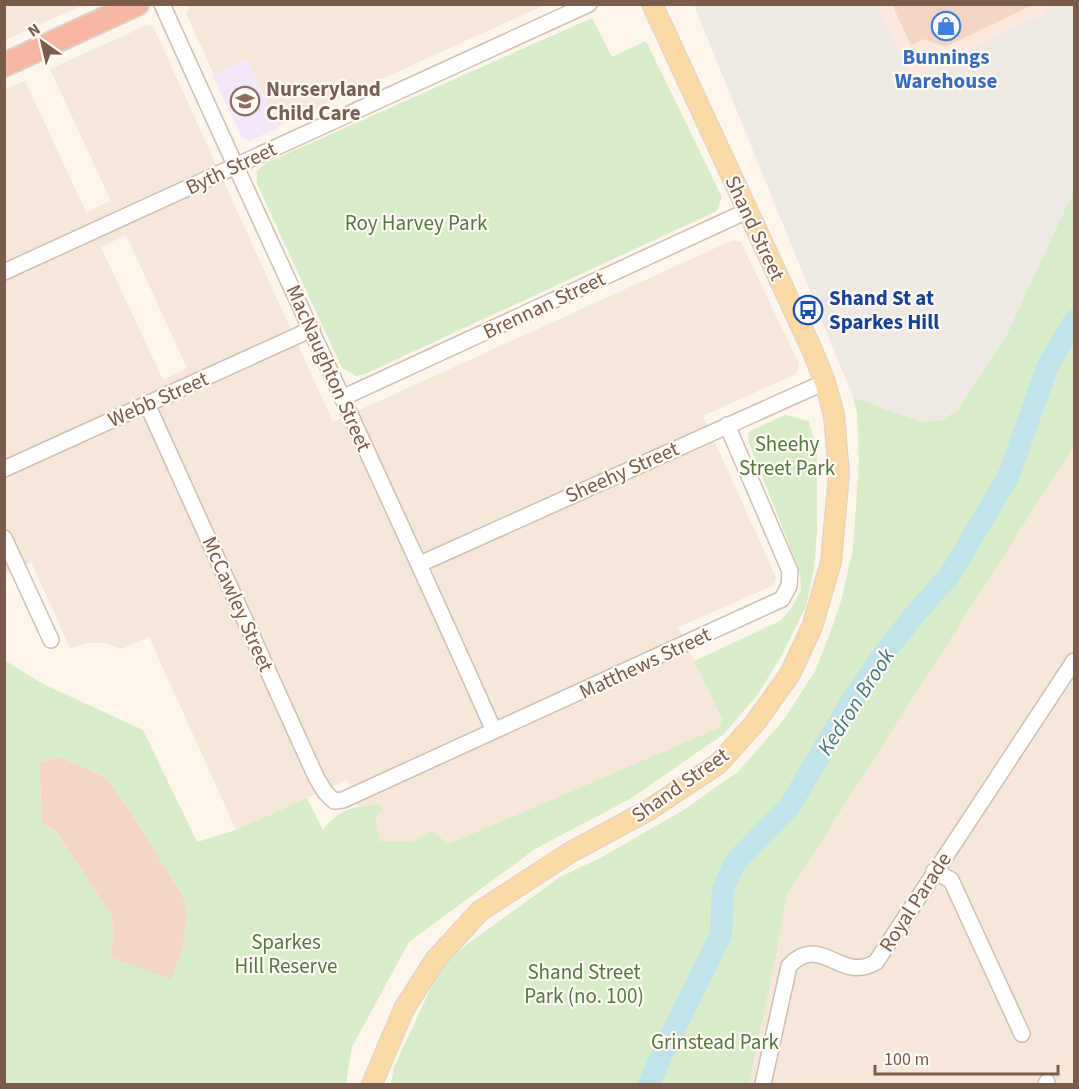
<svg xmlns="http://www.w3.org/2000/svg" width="1079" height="1089" font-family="'Source Sans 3',sans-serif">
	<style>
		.residential { fill: #f5e8da; fill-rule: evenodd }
		.commercial { fill: #fde8e0 }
		.industrial { fill: #efe9e4 }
		.education { fill: #f3e8fa }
		.green { fill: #d8ecc9; fill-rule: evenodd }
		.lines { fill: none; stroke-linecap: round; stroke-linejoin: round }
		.river { stroke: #bfe3e8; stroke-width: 22 }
		.building { fill: #f3d5c3 }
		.minor-casing { stroke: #d1beb0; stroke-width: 18 }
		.major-casing { stroke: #dad1cd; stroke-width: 22 }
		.highway-casing { stroke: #dad1cd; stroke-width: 26 }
		.minor { stroke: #fff; stroke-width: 15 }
		.major { stroke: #fbd9a5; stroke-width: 20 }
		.highway { stroke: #f7b7a3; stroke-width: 22 }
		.labels { text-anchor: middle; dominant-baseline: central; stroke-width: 4.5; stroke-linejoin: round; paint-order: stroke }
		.shop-label { font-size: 21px; font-weight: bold; fill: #366cbe; stroke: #fffaf3 }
		.education-label { font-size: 21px; font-weight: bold; fill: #785e54; stroke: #fffaf3; text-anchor: start }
		.street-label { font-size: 21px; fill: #7a5c4d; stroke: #fffaf3 }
		.park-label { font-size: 21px; fill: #537a41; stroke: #fffaf3 }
		.transit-label { font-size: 21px; font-weight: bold; fill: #164399; stroke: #fffaf3; text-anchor: start }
		.water-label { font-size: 22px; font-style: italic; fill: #437c86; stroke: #fffaf3 }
	</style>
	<rect width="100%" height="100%" fill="#fdf6ec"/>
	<!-- residential -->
	<path class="residential" d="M 5,4 L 83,4 L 83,5 L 5,40 Z
		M 191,4 L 545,5 L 278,126 L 247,60 L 214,75 L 186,13 Z
		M 147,25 L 154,28 L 333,422 L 733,240 L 741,242 L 799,364 L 796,374 L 703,416 L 776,577 L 774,585 L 678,627 L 722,719 L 719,728 L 391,881 L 347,780 L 236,830 L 149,637 L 122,649 L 105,643 L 87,643 L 70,648 L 31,562 L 5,574 L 4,90 L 25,81 L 86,212 L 111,201 L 50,69 ZM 126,235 L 187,368 L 163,380 L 101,247 Z
		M 1074,446 L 1074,1084 L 749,1084 L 778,947 L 787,895 Z"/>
	<!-- commercial -->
	<path class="commercial" d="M 877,5 L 1047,5 L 1047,13 L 912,78 Z"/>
	<!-- industrial -->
	<path class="industrial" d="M 694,5 L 877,5 L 912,78 L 1046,13 L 1047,5 L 1074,5 L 1074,192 L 1066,207 L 1007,334 L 959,409 L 949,417 L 932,422 L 920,422 L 853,397 Z"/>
	<!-- education -->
	<path class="education" d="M 247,59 L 278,128 L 249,141 L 242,137 L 212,75 Z"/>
	<!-- green -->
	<path class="green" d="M 592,18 L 612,57 L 646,41 L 722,197 L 717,211 L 365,374 L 356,376 L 342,368 L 257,184 L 257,171 L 266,163 Z
		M 1074,192 L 1074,446 L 787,895 L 778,947 L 749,1084 L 391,1084 L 394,1067 L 443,962 L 560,877 L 602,857 L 687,808 L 716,787 L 738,772 L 785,718 L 815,671 L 829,636 L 841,601 L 853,549 L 859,462 L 857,413 L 853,397 L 920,422 L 942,420 L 959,409 L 1007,334 L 1066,207 Z
		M 785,415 L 809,421 L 817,452 L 817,532 L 814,569 L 806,606 L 782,655 L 758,694 L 724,734 L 630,799 L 535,849 L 409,942 L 352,1047 L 346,1084 L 5,1084 L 4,660 L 43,684 L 143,730 L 197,842 L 236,830 L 307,798 L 323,830 C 339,808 354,807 380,804 L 383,809 L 382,812 L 375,816 L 380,841 C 391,843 401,839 411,842 L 431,831 L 449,844 L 719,728 L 722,719 L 694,661 L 780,621 L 791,609 L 801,590 L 800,572 L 749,443 L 748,435 L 750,431 ZM 63,758 L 105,777 L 130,811 L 183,896 L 187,916 L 183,947 L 171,978 L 110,957 L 114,930 L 111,915 L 55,830 L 42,824 L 39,762 Z"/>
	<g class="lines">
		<!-- river -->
		<path class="river" d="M 649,1084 L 664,1050 L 721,935 L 723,889 L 735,862 L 789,807 L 850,704 L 886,651 L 916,613 L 950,575 L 1009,475 L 1048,365 L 1074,321"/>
	</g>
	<!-- building -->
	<path class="building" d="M 892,4 L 1035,4 L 945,47 L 924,39 L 911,46 Z
		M 63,758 L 105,777 L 130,811 L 183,896 L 187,916 L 183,947 L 171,979 L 110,957 L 114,930 L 111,915 L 55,830 L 42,824 L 39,762 Z"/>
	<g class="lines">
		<!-- minor casing -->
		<g class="minor-casing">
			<path id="minor" d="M 162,4 C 271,247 386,488 494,731
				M 4,272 L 589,4
				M 342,398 L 747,211
				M 147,404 L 316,777 L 325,792 L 334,801 L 343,800 L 782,599 L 789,586 L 790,571 L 727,425
				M 4,469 L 312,329
				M 4,538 L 51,640
				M 420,564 L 825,382
				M 934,871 L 951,880 L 1022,1034
				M 763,1084 L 789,966 C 821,932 841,984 876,962 L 1074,661
				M 1046,1084 L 1047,1082"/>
		</g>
		<!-- major casing -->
		<g class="major-casing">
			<path id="major" d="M 372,1084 L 404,1009 L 435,960 L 480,911 L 571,852 L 647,811 L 718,764 L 755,723 L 790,674 L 812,627 L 831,562 L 839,474 L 834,415 L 825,382 L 813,352 L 652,4"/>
		</g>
		<!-- highway casing -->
		<g class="highway-casing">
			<path id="highway" d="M 4,65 L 137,4"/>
		</g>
		<!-- minor -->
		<use href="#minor" class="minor"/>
		<!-- major -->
		<use href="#major" class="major"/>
		<!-- highway -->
		<use href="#highway" class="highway"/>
	</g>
	<!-- icons -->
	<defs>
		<g id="shop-ring" transform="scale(1.5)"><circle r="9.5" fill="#fffaf3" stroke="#3f7fe0" stroke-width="1.5"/><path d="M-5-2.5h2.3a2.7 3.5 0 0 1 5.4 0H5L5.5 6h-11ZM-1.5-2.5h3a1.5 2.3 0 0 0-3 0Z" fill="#3f7fe0"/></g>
		<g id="school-ring" transform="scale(1.5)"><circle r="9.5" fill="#fffaf3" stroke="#8d6e63" stroke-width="1.5"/><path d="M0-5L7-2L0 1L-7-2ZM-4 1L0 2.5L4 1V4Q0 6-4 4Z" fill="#8d6e63"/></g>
		<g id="bus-ring" transform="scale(1.5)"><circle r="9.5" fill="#fffaf3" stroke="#1a4fb4" stroke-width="1.5"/><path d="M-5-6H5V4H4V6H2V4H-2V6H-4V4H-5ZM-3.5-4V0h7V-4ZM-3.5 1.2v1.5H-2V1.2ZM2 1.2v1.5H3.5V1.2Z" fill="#1a4fb4"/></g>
	</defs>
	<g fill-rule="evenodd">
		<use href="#shop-ring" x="946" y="26"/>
		<use href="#school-ring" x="245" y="101"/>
		<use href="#bus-ring" x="808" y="310"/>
	</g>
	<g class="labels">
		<!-- shop labels -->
		<g class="shop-label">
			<text x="946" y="57">Bunnings<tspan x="946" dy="24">Warehouse</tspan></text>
		</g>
		<!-- education labels -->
		<g class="education-label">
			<text x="266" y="89">Nurseryland<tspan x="266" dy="24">Child Care</tspan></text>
		</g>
		<!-- street labels -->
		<g class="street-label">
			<text transform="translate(231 168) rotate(-25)">Byth Street</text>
			<text transform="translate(755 228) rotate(65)">Shand Street</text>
			<text transform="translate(544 305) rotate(-25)">Brennan Street</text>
			<text transform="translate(329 368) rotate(66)">MacNaughton Street</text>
			<text transform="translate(158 399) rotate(-24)">Webb Street</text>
			<text transform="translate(622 472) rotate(-24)">Sheehy Street</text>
			<text transform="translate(238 604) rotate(66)">McCawley Street</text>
			<text transform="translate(645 663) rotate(-25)">Matthews Street</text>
			<text transform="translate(680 785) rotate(-35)">Shand Street</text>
			<text transform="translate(915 902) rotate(-57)">Royal Parade</text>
		</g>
		<!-- park labels -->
		<g class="park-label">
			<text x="416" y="223">Roy Harvey Park</text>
			<text x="787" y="444">Sheehy<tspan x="787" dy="24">Street Park</tspan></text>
			<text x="286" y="942">Sparkes<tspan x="286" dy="24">Hill Reserve</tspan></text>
			<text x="584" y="972">Shand Street<tspan x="584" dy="24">Park (no. 100)</tspan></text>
			<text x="715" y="1042">Grinstead Park</text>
		</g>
		<!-- transit labels -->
		<g class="transit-label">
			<text x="829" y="298">Shand St at<tspan x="829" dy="24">Sparkes Hill</tspan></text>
		</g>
		<!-- water labels -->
		<g class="water-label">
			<text transform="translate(856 702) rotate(-57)">Kedron Brook</text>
		</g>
	</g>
	<!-- border -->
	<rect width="1079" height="1089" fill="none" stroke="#7a5c4d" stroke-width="12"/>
	<!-- north arrow -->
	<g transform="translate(42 42) rotate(326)" stroke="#fffaf3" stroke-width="4.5" paint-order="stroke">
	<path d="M0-4.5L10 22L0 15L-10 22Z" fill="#7a5c4d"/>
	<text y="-9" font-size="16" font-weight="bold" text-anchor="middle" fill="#7a5c4d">N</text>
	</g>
	<!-- scale -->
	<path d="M875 1065v9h183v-9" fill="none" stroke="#7a5c4d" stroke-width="3"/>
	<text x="884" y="1065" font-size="18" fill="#7a5c4d" stroke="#fffaf3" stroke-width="4.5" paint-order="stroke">100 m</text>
</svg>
